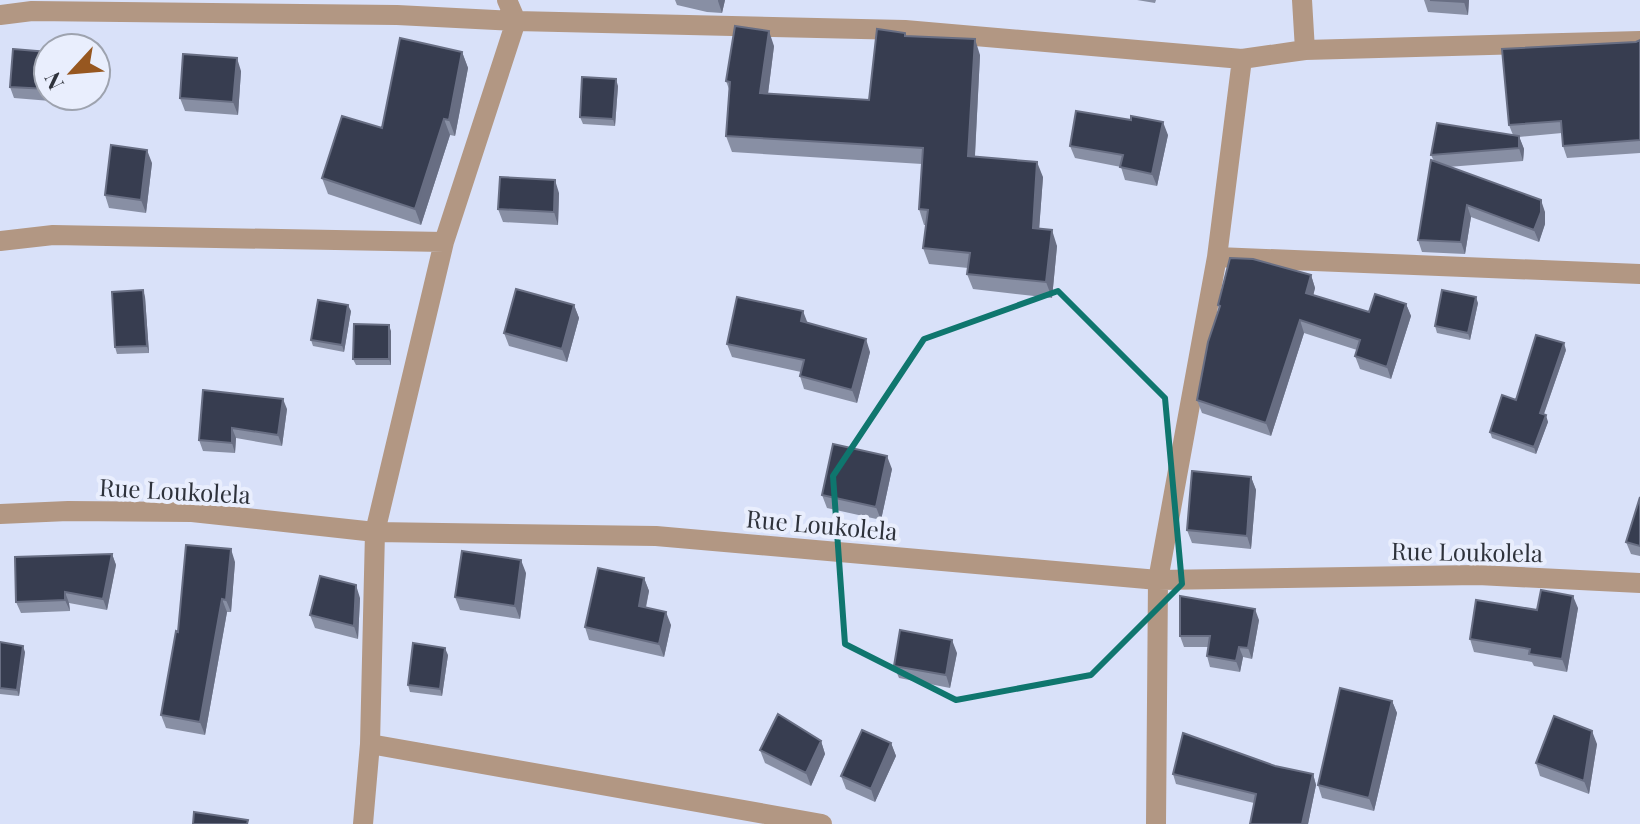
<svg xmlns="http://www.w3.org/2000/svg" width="1640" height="824" font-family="'Playfair Display',serif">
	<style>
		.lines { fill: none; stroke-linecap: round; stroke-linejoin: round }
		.minor { stroke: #b29783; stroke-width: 20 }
		.wall { fill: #888fa4 }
		.shaded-wall { fill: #686e83 }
		.building { fill: #373d50; stroke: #686e83; stroke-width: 2 }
		.marked { fill: none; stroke: #0f766e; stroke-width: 6; stroke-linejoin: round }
		.labels { text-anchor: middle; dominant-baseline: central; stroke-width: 8; stroke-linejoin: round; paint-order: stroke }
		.street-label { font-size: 24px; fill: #2e323b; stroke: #e9eefd }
	</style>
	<rect width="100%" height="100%" fill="#d9e1f9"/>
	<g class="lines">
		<!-- minor -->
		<path class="minor" d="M 1302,0 L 1305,50
			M 0,15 L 32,11 L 397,15 L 516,21 L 905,30 L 1242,59 L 1305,50 L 1640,41
			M 0,241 L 53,235 L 444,242
			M 1217,257 L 1640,274
			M 0,514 L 68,511 L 192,512 L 375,532 L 656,536 L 1158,580 L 1478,575 L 1640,583
			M 370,744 L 822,824
			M 363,824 L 370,744 L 375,532 L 444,242 L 516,21 L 507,0
			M 1156,824 L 1158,580 L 1217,257 L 1242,59"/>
	</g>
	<!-- wall -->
	<path class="wall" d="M 675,0 L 725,0 L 722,13 L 707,12 L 677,5 Z
		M 1137,0 L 1156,0 L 1155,3 Z
		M 1424,0 L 1469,0 L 1468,15 L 1428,12 Z
		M 905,33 L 906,36 L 980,55 L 975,156 L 1043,177 L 1039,229 L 1057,246 L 1052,298 L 973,289 L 967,274 L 968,268 L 929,264 L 923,248 L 926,225 L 924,225 L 919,209 L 922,164 L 732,152 L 726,136 L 729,89 L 726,81 L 774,46 L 768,94 L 869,100 Z
		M 1640,40 L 1640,153 L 1567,158 L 1563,146 L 1562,133 L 1519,137 L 1524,149 L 1523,161 L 1448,167 L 1545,212 L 1545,224 L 1539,242 L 1471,217 L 1465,254 L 1422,252 L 1418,240 L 1434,161 L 1431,155 L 1513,135 L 1509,125 L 1636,42 Z
		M 48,52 L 48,96 L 88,96 L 87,104 L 14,98 L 10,87 Z
		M 462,52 L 468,68 L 455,136 L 450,135 L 421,225 L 328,194 L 322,178 L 382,128 Z
		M 241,71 L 238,115 L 185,111 L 180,98 Z
		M 618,86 L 615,126 L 583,124 L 580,117 Z
		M 1131,120 L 1168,135 L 1157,186 L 1125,180 L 1121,167 L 1075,158 L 1070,146 Z
		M 152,163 L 146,213 L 109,208 L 105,195 Z
		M 559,193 L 558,225 L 503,222 L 498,209 Z
		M 1311,275 L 1315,288 L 1313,295 L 1369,312 L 1406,304 L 1411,316 L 1391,379 L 1360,369 L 1355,356 L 1357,350 L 1304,333 L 1271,436 L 1202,413 L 1197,400 L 1219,309 L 1218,305 Z
		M 145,297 L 149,353 L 117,354 L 115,347 Z
		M 1478,303 L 1470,340 L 1437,333 L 1435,326 Z
		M 574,305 L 579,318 L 567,362 L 509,346 L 504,333 Z
		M 351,311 L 344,352 L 313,346 L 311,340 Z
		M 808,323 L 870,352 L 857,403 L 804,389 L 800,376 L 801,372 L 732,357 L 727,344 Z
		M 391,331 L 391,365 L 356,365 L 353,359 Z
		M 1566,350 L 1544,414 L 1548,422 L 1536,454 L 1492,438 L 1490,432 L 1516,400 Z
		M 287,409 L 282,446 L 236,438 L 235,453 L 203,451 L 199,440 Z
		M 892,469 L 881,520 L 827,508 L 822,495 Z
		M 1251,477 L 1256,490 L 1251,549 L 1192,543 L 1187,530 Z
		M 1640,497 L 1640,556 L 1631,554 L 1626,542 Z
		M 112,554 L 116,565 L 107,610 L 69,603 L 70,611 L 21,613 L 16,602 Z
		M 235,562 L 231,612 L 227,612 L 205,735 L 166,728 L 161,715 Z
		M 526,573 L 520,619 L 460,610 L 455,597 Z
		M 644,578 L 649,591 L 646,608 L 671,625 L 664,657 L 589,640 L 585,627 Z
		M 360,598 L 358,639 L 315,628 L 310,615 Z
		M 1578,608 L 1567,672 L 1534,666 L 1532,662 L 1474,652 L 1470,639 L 1537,610 Z
		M 1259,620 L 1252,659 L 1243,657 L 1240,672 L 1210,667 L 1207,656 L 1208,647 L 1184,647 L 1180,636 Z
		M 0,642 L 25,652 L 19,696 L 0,694 Z
		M 957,653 L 950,688 L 899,678 L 894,666 Z
		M 448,655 L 442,696 L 410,692 L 408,685 Z
		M 1392,701 L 1397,713 L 1374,811 L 1322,798 L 1318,785 Z
		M 821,741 L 825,754 L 811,786 L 765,763 L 760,750 Z
		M 891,743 L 896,756 L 875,802 L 846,789 L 841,776 Z
		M 1597,744 L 1589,794 L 1540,776 L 1536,763 Z
		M 1275,766 L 1313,774 L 1316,785 L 1308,824 L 1250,824 L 1254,803 L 1176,784 L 1173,774 Z"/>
	<!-- shaded-wall -->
	<path class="shaded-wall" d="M 718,0 L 725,0 L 722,13 L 718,1 Z
		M 1464,0 L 1469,0 L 1468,15 L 1464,2 Z
		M 769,31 L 774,46 L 766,109 L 760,93 Z
		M 975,39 L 980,55 L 974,172 L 968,156 Z
		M 462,52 L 468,68 L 455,136 L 449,120 Z
		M 237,58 L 241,71 L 238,115 L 233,102 Z
		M 616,79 L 618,86 L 615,126 L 613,119 Z
		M 444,119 L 450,135 L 421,225 L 415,209 Z
		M 1163,122 L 1168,135 L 1157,186 L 1152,174 Z
		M 1519,136 L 1524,149 L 1523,161 L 1519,148 Z
		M 147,150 L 152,163 L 146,213 L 141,200 Z
		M 1037,162 L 1043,177 L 1038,244 L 1033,228 Z
		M 555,180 L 559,193 L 558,225 L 554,212 Z
		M 1541,200 L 1545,212 L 1545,224 L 1539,242 L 1534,230 Z
		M 1467,205 L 1471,217 L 1465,254 L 1461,242 Z
		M 1052,230 L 1057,246 L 1052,298 L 1046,282 Z
		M 1311,275 L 1315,288 L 1311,305 L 1306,293 Z
		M 143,290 L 145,297 L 149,353 L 147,346 Z
		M 1476,297 L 1478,303 L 1470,340 L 1468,333 Z
		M 1406,304 L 1411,316 L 1391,379 L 1387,367 Z
		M 348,305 L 351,311 L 344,352 L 342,345 Z
		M 574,305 L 579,318 L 567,362 L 562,349 Z
		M 803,311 L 808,324 L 801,321 Z
		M 1300,320 L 1304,333 L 1271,436 L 1266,423 Z
		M 389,325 L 391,331 L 391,365 L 389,359 Z
		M 866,339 L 870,352 L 857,403 L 852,390 Z
		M 1564,343 L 1566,350 L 1542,419 L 1540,413 Z
		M 283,399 L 287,409 L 282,446 L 278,435 Z
		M 1546,415 L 1548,422 L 1536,454 L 1534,447 Z
		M 232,428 L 236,438 L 235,453 L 232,443 Z
		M 887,456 L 892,469 L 881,520 L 876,507 Z
		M 1251,477 L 1256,490 L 1251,549 L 1247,536 Z
		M 231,549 L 235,562 L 231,612 L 226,600 Z
		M 112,554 L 116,565 L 107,610 L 103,599 Z
		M 521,560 L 526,573 L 520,619 L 515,606 Z
		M 644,578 L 649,591 L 643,619 L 639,606 Z
		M 356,585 L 360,598 L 358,639 L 354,626 Z
		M 65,592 L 69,603 L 70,611 L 65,600 Z
		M 1573,596 L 1578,608 L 1567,672 L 1562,659 Z
		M 222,599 L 227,612 L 205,735 L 200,722 Z
		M 1255,609 L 1259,620 L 1252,659 L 1248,648 Z
		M 666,612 L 671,625 L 664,657 L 659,644 Z
		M 952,640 L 957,653 L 950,688 L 946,675 Z
		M 23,646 L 25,652 L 19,696 L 17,690 Z
		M 1239,647 L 1243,657 L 1240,672 L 1236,661 Z
		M 445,648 L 448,655 L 442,696 L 440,689 Z
		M 1392,701 L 1397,713 L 1374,811 L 1369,798 Z
		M 1592,731 L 1597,744 L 1589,794 L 1584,781 Z
		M 821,741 L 825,754 L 811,786 L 806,773 Z
		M 891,743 L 896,756 L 875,802 L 871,789 Z
		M 1313,774 L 1316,785 L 1308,824 L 1302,824 Z"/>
	<!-- building -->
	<path class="building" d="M 1430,0 L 1464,0 L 1464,2 Z
		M 735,26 L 769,31 L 760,93 L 869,100 L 877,29 L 905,33 L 905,36 L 975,39 L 968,156 L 1037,162 L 1033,228 L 1052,230 L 1046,282 L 967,274 L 970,253 L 923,248 L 928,210 L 919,209 L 923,148 L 726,136 L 730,82 L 726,81 Z
		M 400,38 L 462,52 L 449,120 L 444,119 L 415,209 L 322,178 L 342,116 L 382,128 Z
		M 1640,40 L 1640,140 L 1563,146 L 1561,121 L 1509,125 L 1502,49 L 1636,42 Z
		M 13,49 L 48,52 L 48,89 L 10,87 Z
		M 183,54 L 237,58 L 233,102 L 180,98 Z
		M 582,77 L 616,79 L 613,119 L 580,117 Z
		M 1076,111 L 1131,120 L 1131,116 L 1163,122 L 1152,174 L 1120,167 L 1123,155 L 1070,146 Z
		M 1437,123 L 1519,136 L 1519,148 L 1431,155 Z
		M 111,145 L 147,150 L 141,200 L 105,195 Z
		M 1431,160 L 1541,200 L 1541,212 L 1534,230 L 1467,205 L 1461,242 L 1418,240 Z
		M 500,177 L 555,180 L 554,212 L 498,209 Z
		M 1230,258 L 1253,259 L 1311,275 L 1306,293 L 1369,312 L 1375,294 L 1406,304 L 1387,367 L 1355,356 L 1360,340 L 1300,320 L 1266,423 L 1197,400 L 1208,342 L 1220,306 L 1218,305 Z
		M 516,289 L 574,305 L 562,349 L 504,333 Z
		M 143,290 L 147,346 L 115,347 L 112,292 Z
		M 1442,290 L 1476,297 L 1468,333 L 1435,326 Z
		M 737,297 L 803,311 L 801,321 L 866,339 L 852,390 L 800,376 L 804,360 L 727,344 Z
		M 318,300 L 348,305 L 342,345 L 311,340 Z
		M 354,324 L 389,325 L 389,359 L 353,359 Z
		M 1536,335 L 1564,343 L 1540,413 L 1546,415 L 1534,447 L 1490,432 L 1502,395 L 1516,400 Z
		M 203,390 L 283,399 L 278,435 L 232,428 L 232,443 L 199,440 Z
		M 833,444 L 887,456 L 876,507 L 822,495 Z
		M 1192,471 L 1251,477 L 1247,536 L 1187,530 Z
		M 1640,497 L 1640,546 L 1626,542 Z
		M 186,545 L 231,549 L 226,600 L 222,599 L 200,722 L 161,715 L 176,631 L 178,632 Z
		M 462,551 L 521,560 L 515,606 L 455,597 Z
		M 112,554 L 103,599 L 65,592 L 65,600 L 16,602 L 15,557 Z
		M 598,568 L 644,578 L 639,606 L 666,612 L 659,644 L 585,627 Z
		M 320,576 L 356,585 L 354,626 L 310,615 Z
		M 1541,590 L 1573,596 L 1562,659 L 1529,654 L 1530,649 L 1470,639 L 1476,600 L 1537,610 Z
		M 1180,596 L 1255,609 L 1248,648 L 1239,647 L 1236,661 L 1207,656 L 1210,636 L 1180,636 Z
		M 900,630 L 952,640 L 946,675 L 894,666 Z
		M 0,642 L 23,646 L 17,690 L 0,688 Z
		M 413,643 L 445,648 L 440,689 L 408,685 Z
		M 1340,688 L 1392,701 L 1369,798 L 1318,785 Z
		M 778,714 L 821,741 L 806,773 L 760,750 Z
		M 1554,716 L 1592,731 L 1584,781 L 1536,763 Z
		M 862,730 L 891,743 L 871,789 L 841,776 Z
		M 1183,733 L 1275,766 L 1313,774 L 1302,824 L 1250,824 L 1256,794 L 1173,774 Z
		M 194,812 L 248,820 L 247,824 L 193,824 Z"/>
	<!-- marked area -->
	<path class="marked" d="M 1058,291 L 1165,398 L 1182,584 L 1091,675 L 956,700 L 845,644 L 833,476 L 924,339 Z"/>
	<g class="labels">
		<!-- street labels -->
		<g class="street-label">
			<text transform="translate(175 490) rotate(3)">Rue Loukolela</text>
			<text transform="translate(822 524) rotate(5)">Rue Loukolela</text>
			<text transform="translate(1467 551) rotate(1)">Rue Loukolela</text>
		</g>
	</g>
	<!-- north arrow -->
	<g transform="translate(72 72) rotate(244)"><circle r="38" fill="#e9eefd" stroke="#9ea3af" stroke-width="2"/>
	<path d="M0-6L14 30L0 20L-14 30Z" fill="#975720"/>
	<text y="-12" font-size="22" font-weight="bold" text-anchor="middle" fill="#2e323b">N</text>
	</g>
</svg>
